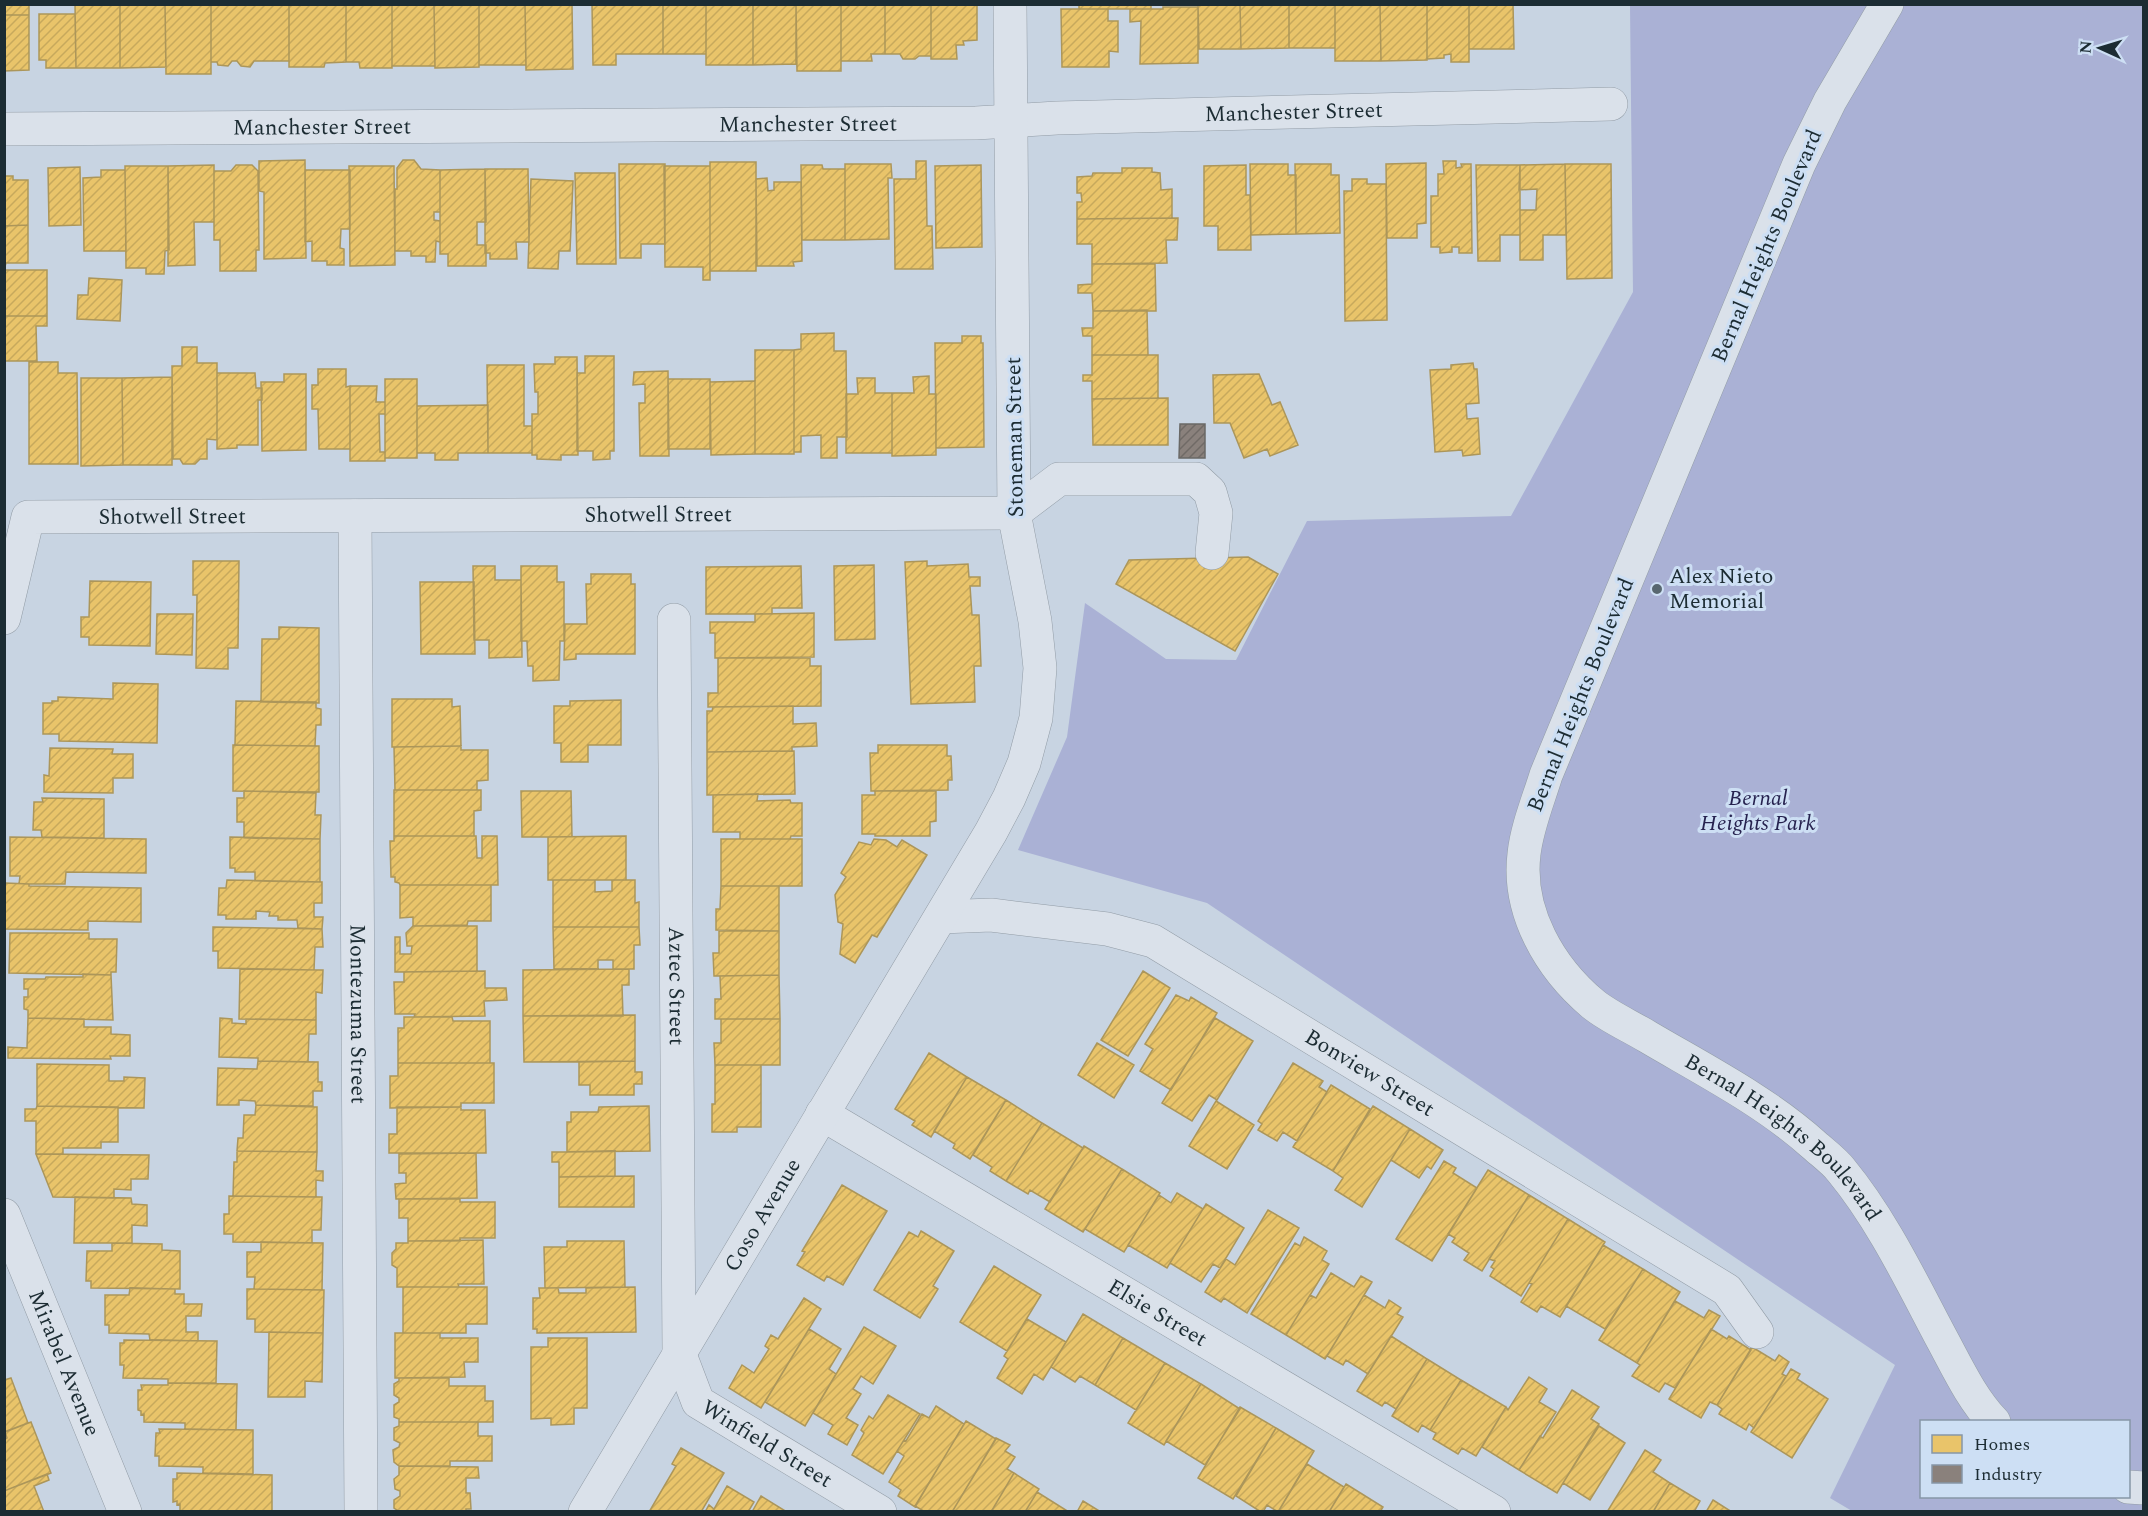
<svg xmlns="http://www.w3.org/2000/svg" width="2148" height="1516" font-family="Spectral,serif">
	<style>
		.park { fill: #aab1d5; fill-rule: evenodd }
		.homes { fill: url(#homes-hatch); stroke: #ac965a; stroke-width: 1.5 }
		.industry { fill: url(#industry-hatch); stroke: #696866; stroke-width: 1.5 }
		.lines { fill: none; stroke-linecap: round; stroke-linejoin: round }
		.minor-casing { stroke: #929ca6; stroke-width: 34 }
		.minor { stroke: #dae1ea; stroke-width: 33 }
		.poi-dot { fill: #586770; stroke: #cddff4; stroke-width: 2 }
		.labels { text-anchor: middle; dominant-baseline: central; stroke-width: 6; stroke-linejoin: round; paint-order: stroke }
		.street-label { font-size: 22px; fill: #1c2c33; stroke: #cddff4 }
		.poi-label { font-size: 22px; fill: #1c2c33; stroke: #cddff4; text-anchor: start }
		.park-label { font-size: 22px; font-style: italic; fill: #26224f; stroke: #cddff4 }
	</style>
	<defs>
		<pattern id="homes-hatch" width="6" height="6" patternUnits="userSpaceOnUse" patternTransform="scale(1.5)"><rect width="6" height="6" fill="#e9c46a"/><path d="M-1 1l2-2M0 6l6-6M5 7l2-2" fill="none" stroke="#c7a95c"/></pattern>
		<pattern id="industry-hatch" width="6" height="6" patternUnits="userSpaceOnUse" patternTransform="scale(1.5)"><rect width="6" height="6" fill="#8a817c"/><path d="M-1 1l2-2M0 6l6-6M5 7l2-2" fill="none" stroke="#706a66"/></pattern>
	</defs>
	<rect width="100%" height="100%" fill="#c8d4e2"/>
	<!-- park -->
	<path class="park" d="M 1630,5 L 2143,5 L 2143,1511 L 1852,1511 L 1830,1498 L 1895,1365 L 1207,903 L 1018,850 L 1067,737 L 1085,603 L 1166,659 L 1236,660 L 1307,521 L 1511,516 L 1633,292 ZM 1922,1422 L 2128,1422 L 2128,1496 L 1922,1496 Z"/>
	<!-- homes -->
	<path class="homes" d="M 4,4 L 29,4 L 29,15 L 4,15 Z
		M 75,4 L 120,4 L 120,68 L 76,68 Z
		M 120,4 L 165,4 L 166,67 L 120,68 Z
		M 165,4 L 211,4 L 211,74 L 166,74 Z
		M 211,4 L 289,4 L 289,61 L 254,61 L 250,67 L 241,66 L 237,61 L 232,61 L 228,66 L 218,65 L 217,62 L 211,62 Z
		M 289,4 L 346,4 L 346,62 L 325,63 L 324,67 L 289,67 Z
		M 346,4 L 392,4 L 392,68 L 360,68 L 359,62 L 346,62 Z
		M 392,4 L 434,4 L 435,66 L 392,66 Z
		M 434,4 L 479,4 L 479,67 L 435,68 Z
		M 479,4 L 525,4 L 526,65 L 479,65 Z
		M 525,4 L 572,4 L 573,69 L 526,70 Z
		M 592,4 L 663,4 L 663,54 L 616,54 L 616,65 L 593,65 Z
		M 663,4 L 706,4 L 706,54 L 663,54 Z
		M 706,4 L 753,4 L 753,65 L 706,65 Z
		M 753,4 L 796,4 L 796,64 L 753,65 Z
		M 796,4 L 841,4 L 841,71 L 797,71 Z
		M 841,4 L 885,4 L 885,54 L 871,54 L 872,61 L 841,61 Z
		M 885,4 L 931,4 L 931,56 L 919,56 L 915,59 L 903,59 L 900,54 L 885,54 Z
		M 931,4 L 977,4 L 977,40 L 963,41 L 964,45 L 956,45 L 957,59 L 931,59 Z
		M 1079,4 L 1151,4 L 1151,9 L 1079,9 Z
		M 1198,4 L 1240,4 L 1241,49 L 1199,49 Z
		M 1240,4 L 1289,4 L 1289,48 L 1241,49 Z
		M 1289,4 L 1335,4 L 1335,48 L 1289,48 Z
		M 1335,4 L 1380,4 L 1381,61 L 1335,61 Z
		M 1380,4 L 1427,4 L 1427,60 L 1381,61 Z
		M 1513,4 L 1514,49 L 1469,49 L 1469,4 Z
		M 1427,5 L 1469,5 L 1469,62 L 1451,62 L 1451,54 L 1444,55 L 1444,58 L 1427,59 Z
		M 1163,7 L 1198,7 L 1198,63 L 1140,64 L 1141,21 L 1130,22 L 1130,9 L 1163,9 Z
		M 1061,9 L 1108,9 L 1108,21 L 1118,21 L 1118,52 L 1109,51 L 1109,67 L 1062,67 Z
		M 39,14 L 75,14 L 76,68 L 46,68 L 46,60 L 39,60 Z
		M 4,15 L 29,15 L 29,70 L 4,71 Z
		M 305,160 L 306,258 L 264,259 L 264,192 L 259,191 L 259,161 Z
		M 403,160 L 414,160 L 421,169 L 440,170 L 440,212 L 434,212 L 434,220 L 440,221 L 440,242 L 436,241 L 435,262 L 426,262 L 426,256 L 411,256 L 411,251 L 395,251 L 395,189 L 397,189 L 397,168 Z
		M 916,161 L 926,161 L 927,226 L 932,226 L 933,269 L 895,269 L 894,179 L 916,179 Z
		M 1443,161 L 1456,161 L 1456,168 L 1462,167 L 1461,164 L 1471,164 L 1472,253 L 1459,253 L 1459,247 L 1452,247 L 1452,252 L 1440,253 L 1440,247 L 1431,247 L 1431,196 L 1438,196 L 1438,174 L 1444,174 Z
		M 710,162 L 756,162 L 756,271 L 710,271 Z
		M 1426,163 L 1426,223 L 1417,224 L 1417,238 L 1387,238 L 1386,164 Z
		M 619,164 L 665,164 L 665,244 L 641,244 L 641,258 L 620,258 Z
		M 845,164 L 891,164 L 892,178 L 888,178 L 889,239 L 845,240 Z
		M 1250,164 L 1288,164 L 1288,175 L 1296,175 L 1296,234 L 1251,235 Z
		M 1295,164 L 1331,164 L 1331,175 L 1339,175 L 1340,233 L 1296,234 Z
		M 1565,164 L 1566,235 L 1543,235 L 1543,260 L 1520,260 L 1520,210 L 1536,210 L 1537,189 L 1519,190 L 1520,165 Z
		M 1565,164 L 1611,164 L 1612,278 L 1567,279 Z
		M 214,165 L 214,222 L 194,222 L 195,265 L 168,266 L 168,166 Z
		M 236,165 L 252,165 L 258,171 L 259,250 L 256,250 L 256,271 L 220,271 L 220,240 L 214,240 L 214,171 L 231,171 Z
		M 801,165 L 822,165 L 823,169 L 845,169 L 845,240 L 802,240 Z
		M 981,165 L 982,247 L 936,248 L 935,166 Z
		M 1246,165 L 1246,195 L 1250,195 L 1251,250 L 1218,250 L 1218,226 L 1204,226 L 1204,166 Z
		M 1476,165 L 1520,165 L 1520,235 L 1500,235 L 1500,261 L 1478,261 Z
		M 125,166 L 168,166 L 169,250 L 165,251 L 164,274 L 146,274 L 146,268 L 126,268 Z
		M 349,166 L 394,166 L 395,265 L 350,266 Z
		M 664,166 L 710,166 L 710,280 L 703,280 L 703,267 L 665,267 Z
		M 80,167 L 81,225 L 49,226 L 48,168 Z
		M 1122,168 L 1152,168 L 1152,172 L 1160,173 L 1161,190 L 1172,189 L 1172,218 L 1077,219 L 1077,202 L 1082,202 L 1081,193 L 1077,193 L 1077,177 L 1092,176 L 1093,173 L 1122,173 Z
		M 485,169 L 528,169 L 529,242 L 516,242 L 517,259 L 490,259 L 490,253 L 485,253 Z
		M 485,169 L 486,222 L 477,222 L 477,245 L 486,245 L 486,266 L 448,266 L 448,254 L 440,254 L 440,170 Z
		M 101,170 L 125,170 L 126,251 L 84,251 L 83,178 L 101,177 Z
		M 305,170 L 350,170 L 350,229 L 341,229 L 340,248 L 344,249 L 344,265 L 327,265 L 327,261 L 312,261 L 312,241 L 305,242 Z
		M 575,173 L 615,173 L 616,264 L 577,264 Z
		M 4,176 L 13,176 L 13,180 L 28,180 L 28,225 L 4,226 Z
		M 767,178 L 768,191 L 774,190 L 774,182 L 801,182 L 802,261 L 793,262 L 794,266 L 757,266 L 756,179 Z
		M 531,179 L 573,181 L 570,251 L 559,251 L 558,269 L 528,268 Z
		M 1352,179 L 1367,179 L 1367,184 L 1386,184 L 1387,320 L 1345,321 L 1344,191 L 1352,191 Z
		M 1178,218 L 1177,240 L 1166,240 L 1167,263 L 1092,264 L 1092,244 L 1077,244 L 1077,219 Z
		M 28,225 L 28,263 L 6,263 L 4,270 L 4,226 Z
		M 1092,264 L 1155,264 L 1156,311 L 1093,311 L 1092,293 L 1078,293 L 1078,285 L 1092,284 Z
		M 4,270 L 47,270 L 47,316 L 4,316 Z
		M 89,278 L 122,280 L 120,321 L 77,319 L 78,295 L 88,295 Z
		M 1147,310 L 1148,355 L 1092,355 L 1092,336 L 1083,336 L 1082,328 L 1093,328 L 1093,311 Z
		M 4,316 L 47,316 L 47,326 L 36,326 L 37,361 L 4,361 Z
		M 834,333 L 834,351 L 846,351 L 847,437 L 837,437 L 837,458 L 821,458 L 821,435 L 801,436 L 801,452 L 794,452 L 794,350 L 801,349 L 801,334 Z
		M 962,336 L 981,336 L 981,343 L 983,343 L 984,447 L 936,448 L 935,343 L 962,343 Z
		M 182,347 L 197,347 L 197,363 L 217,363 L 217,440 L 207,439 L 207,459 L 200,459 L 195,464 L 183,464 L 180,459 L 173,459 L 172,366 L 182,366 Z
		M 755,350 L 794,350 L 794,454 L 755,454 Z
		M 1092,355 L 1158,355 L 1158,398 L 1092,399 L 1092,381 L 1083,381 L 1083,375 L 1092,375 Z
		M 585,356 L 614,356 L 614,451 L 610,451 L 610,459 L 593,460 L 593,451 L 577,451 L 577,373 L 585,373 Z
		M 555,357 L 577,357 L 578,455 L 561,455 L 561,460 L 537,459 L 537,455 L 532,455 L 532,414 L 538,414 L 538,392 L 535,392 L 534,364 L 555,364 Z
		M 29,362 L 58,362 L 58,373 L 77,373 L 78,464 L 29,464 Z
		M 1473,363 L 1474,369 L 1477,369 L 1479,403 L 1466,404 L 1467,419 L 1478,418 L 1480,454 L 1463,456 L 1462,450 L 1435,452 L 1430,370 L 1451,369 L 1451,365 Z
		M 487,365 L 524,365 L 524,426 L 532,426 L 532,453 L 488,453 Z
		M 318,369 L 346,369 L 346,387 L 350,386 L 350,449 L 319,449 L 318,409 L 312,409 L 312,385 L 318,385 Z
		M 668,371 L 669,456 L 640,456 L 639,403 L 645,403 L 645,384 L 633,385 L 634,372 Z
		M 217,373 L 255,373 L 256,388 L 262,388 L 262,400 L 258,400 L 258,445 L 237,445 L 237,448 L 217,449 Z
		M 284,374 L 306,374 L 306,450 L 262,451 L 261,382 L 284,382 Z
		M 1259,374 L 1272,405 L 1280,402 L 1298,445 L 1270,456 L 1267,449 L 1244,458 L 1230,423 L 1214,423 L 1213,375 Z
		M 929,376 L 929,394 L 936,394 L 936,455 L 892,456 L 892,393 L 914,393 L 913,377 Z
		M 172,377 L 172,465 L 123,465 L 122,378 Z
		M 81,378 L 122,378 L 123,465 L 81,466 Z
		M 857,378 L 875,378 L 875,393 L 892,393 L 892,453 L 846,453 L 846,394 L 858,394 Z
		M 385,379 L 417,379 L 417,458 L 385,458 Z
		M 668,379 L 710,379 L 710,449 L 668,449 Z
		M 755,381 L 755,454 L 711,455 L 710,382 Z
		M 350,386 L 377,386 L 376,402 L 385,402 L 385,414 L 379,414 L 380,452 L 385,452 L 385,461 L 350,461 Z
		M 1168,398 L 1168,445 L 1093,445 L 1092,399 Z
		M 488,405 L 488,453 L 458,453 L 458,460 L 435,460 L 435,453 L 417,453 L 417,406 Z
		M 1248,557 L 1278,574 L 1235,651 L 1116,584 L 1129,560 Z
		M 193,561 L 239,561 L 238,648 L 228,648 L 228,669 L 196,668 L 197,595 L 193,595 Z
		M 927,561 L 927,566 L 968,564 L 969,577 L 980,577 L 980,586 L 970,586 L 972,615 L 979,615 L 981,666 L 974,666 L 975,702 L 911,704 L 905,562 Z
		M 874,565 L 875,639 L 835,640 L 834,566 Z
		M 473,566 L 495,566 L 495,580 L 521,580 L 522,657 L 489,658 L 489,640 L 474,640 Z
		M 521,566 L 557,566 L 557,582 L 564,582 L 564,641 L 560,641 L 559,680 L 533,681 L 533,666 L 528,666 L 527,641 L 521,641 Z
		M 801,566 L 802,608 L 772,608 L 772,614 L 706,614 L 706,567 Z
		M 591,574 L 631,574 L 631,584 L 635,584 L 635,654 L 576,654 L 576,659 L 564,660 L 565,624 L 587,624 L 586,584 L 591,584 Z
		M 90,581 L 151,582 L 150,646 L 89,645 L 89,637 L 81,637 L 81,617 L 89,617 Z
		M 420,582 L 474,582 L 475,654 L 421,654 Z
		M 814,613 L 814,657 L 715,658 L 715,633 L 710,633 L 710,622 L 755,622 L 755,614 Z
		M 157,614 L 193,614 L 192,655 L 156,654 Z
		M 279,627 L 319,628 L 319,703 L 261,702 L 262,639 L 279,639 Z
		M 718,658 L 810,658 L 810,666 L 821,666 L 821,706 L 708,707 L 708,693 L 718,693 Z
		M 113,683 L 158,684 L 157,743 L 59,741 L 59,734 L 43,734 L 43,703 L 52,703 L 52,701 L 58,701 L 58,697 L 113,699 Z
		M 392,699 L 452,699 L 452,707 L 460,706 L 461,746 L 392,747 Z
		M 621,700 L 621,745 L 588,745 L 588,762 L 561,762 L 561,743 L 554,743 L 554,706 L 570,706 L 570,701 Z
		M 236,701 L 316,702 L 316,708 L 321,709 L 321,725 L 316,725 L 315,746 L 235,745 Z
		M 793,706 L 793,724 L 816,723 L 817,746 L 792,747 L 792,751 L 707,752 L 707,711 L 712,711 L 713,707 Z
		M 233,745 L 319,746 L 319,792 L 233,791 Z
		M 878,745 L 947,745 L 947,756 L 951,756 L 952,780 L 948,780 L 948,790 L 871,791 L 870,753 L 878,753 Z
		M 461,746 L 461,750 L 488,750 L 488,780 L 477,781 L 477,790 L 395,790 L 394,747 Z
		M 50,748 L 113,749 L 112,754 L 133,754 L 133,778 L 113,778 L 113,793 L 44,792 L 44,775 L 49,776 Z
		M 794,751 L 795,794 L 707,795 L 707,752 Z
		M 394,790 L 481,790 L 481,810 L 474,811 L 474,836 L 394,836 Z
		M 244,791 L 316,793 L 315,815 L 321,815 L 320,839 L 244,838 L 244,822 L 237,822 L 237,798 L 244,798 Z
		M 521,791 L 571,791 L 572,837 L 522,837 Z
		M 875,791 L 936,791 L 936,821 L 930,822 L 930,836 L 875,836 L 875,834 L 862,834 L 862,795 L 875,795 Z
		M 758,794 L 757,801 L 790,800 L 791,803 L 802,803 L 802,836 L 791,836 L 790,839 L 740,839 L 740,832 L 713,832 L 713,795 Z
		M 42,798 L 104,799 L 104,838 L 42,837 L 41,830 L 33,830 L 34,802 L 43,802 Z
		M 394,836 L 476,836 L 477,858 L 482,858 L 482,836 L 497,836 L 498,885 L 400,885 L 399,883 L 395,882 L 395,877 L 391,877 L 390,841 L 394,841 Z
		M 626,836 L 626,880 L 548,880 L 548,837 Z
		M 10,837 L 146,839 L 146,873 L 66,872 L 65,884 L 19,884 L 20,876 L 10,876 Z
		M 230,837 L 320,839 L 320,882 L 255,881 L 255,872 L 235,872 L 235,868 L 230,868 Z
		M 721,839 L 802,839 L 802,886 L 721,886 Z
		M 874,839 L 886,840 L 897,847 L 902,840 L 927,855 L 877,937 L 872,935 L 855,963 L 840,954 L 843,924 L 838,922 L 835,895 L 846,877 L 841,873 L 859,842 L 871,845 Z
		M 227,880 L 322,882 L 322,903 L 314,903 L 314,917 L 323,917 L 322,929 L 298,928 L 297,920 L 278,920 L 278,916 L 269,916 L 270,912 L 256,911 L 256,919 L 226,919 L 226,915 L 218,915 L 219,888 L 226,888 Z
		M 553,880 L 595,880 L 595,892 L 612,891 L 612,880 L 635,880 L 635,903 L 639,902 L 639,927 L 553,927 Z
		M 5,883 L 29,884 L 29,886 L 141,888 L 141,922 L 88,921 L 88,930 L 4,929 Z
		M 400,885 L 491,885 L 491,921 L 468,921 L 467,925 L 413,926 L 413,917 L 400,918 Z
		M 721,886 L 779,886 L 779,931 L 716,930 L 716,909 L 720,909 Z
		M 413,926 L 477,926 L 477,971 L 395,972 L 395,937 L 400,937 L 400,954 L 411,954 L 412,946 L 407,946 L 406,933 Z
		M 213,927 L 322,929 L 323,947 L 315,947 L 314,970 L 218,968 L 218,951 L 213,951 Z
		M 553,927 L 639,927 L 640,945 L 634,945 L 634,969 L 613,969 L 613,960 L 598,960 L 598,969 L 554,969 Z
		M 719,931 L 779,931 L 779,975 L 714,976 L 713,953 L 719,953 Z
		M 10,933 L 89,933 L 89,939 L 117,939 L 116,972 L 111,972 L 111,975 L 9,973 Z
		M 240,969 L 323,970 L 322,993 L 316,992 L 316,1020 L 239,1019 Z
		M 629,969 L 629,985 L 622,985 L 623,1016 L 523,1016 L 523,970 Z
		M 485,971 L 485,988 L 506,988 L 507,1000 L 484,1001 L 485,1016 L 414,1017 L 415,1014 L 395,1014 L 394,982 L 404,982 L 404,972 Z
		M 1143,971 L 1170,988 L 1128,1056 L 1101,1040 Z
		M 83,974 L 111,975 L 113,1020 L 28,1018 L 28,1010 L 24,1009 L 24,997 L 28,997 L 28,989 L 24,989 L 24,979 L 45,979 L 46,977 L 83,977 Z
		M 779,975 L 780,1019 L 715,1019 L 715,999 L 721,999 L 720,976 Z
		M 1176,995 L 1189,1001 L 1191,997 L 1217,1013 L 1171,1090 L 1140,1071 L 1153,1049 L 1145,1044 Z
		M 635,1015 L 635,1061 L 524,1062 L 523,1016 Z
		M 404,1017 L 452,1017 L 453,1021 L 490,1021 L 490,1063 L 398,1063 L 398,1028 L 404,1028 Z
		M 28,1018 L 84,1019 L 84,1027 L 111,1027 L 111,1034 L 130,1035 L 130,1056 L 110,1056 L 111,1059 L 8,1058 L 8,1047 L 27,1048 Z
		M 220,1018 L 232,1019 L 232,1023 L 246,1024 L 246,1019 L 316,1020 L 316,1034 L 309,1034 L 308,1062 L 258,1061 L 258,1058 L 219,1057 Z
		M 1215,1018 L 1253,1041 L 1217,1100 L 1209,1095 L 1192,1121 L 1162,1103 Z
		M 721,1019 L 780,1019 L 780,1065 L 715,1065 L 714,1043 L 721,1043 Z
		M 1097,1043 L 1134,1065 L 1114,1098 L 1078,1075 Z
		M 929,1053 L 967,1077 L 931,1137 L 912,1125 L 915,1121 L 895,1109 Z
		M 258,1061 L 318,1062 L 318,1082 L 322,1082 L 322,1091 L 313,1091 L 313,1106 L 256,1105 L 255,1101 L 239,1100 L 239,1105 L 217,1105 L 218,1068 L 257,1069 Z
		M 635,1061 L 635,1072 L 642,1072 L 642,1084 L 634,1084 L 634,1095 L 590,1095 L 590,1085 L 579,1085 L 579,1062 Z
		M 398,1063 L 494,1063 L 494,1103 L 461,1103 L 461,1107 L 390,1108 L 390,1076 L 398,1076 Z
		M 1293,1063 L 1323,1081 L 1319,1087 L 1327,1092 L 1297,1141 L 1283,1132 L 1277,1141 L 1258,1130 L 1262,1124 L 1258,1121 Z
		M 37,1064 L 109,1065 L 109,1081 L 124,1081 L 124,1077 L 145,1078 L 144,1108 L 37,1106 Z
		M 715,1065 L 761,1065 L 761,1127 L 737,1127 L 737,1132 L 712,1132 L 712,1104 L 715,1104 Z
		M 967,1077 L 1006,1100 L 970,1159 L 953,1148 L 955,1144 L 934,1131 Z
		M 1331,1085 L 1370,1109 L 1333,1171 L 1293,1147 Z
		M 1006,1100 L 1042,1123 L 1006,1181 L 990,1171 L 992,1167 L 973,1155 Z
		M 1216,1101 L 1254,1125 L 1227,1169 L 1189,1146 Z
		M 256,1105 L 317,1107 L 317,1152 L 237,1151 L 238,1138 L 243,1138 L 244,1115 L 255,1115 Z
		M 37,1106 L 118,1107 L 118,1142 L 101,1142 L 101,1148 L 63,1148 L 63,1154 L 36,1154 L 36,1121 L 25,1121 L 25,1109 L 36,1109 Z
		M 649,1106 L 650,1151 L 567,1152 L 567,1122 L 571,1122 L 571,1112 L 598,1112 L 599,1107 Z
		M 1373,1106 L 1410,1129 L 1362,1207 L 1335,1190 L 1343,1178 L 1333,1171 Z
		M 397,1107 L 461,1107 L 461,1110 L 485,1110 L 486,1153 L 389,1153 L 389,1134 L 397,1134 Z
		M 1042,1123 L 1083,1148 L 1050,1202 L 1030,1190 L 1028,1194 L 1006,1181 Z
		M 1410,1129 L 1443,1150 L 1431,1169 L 1427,1166 L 1419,1178 L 1391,1160 Z
		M 1084,1146 L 1122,1169 L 1083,1232 L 1045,1209 Z
		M 237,1151 L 317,1152 L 316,1171 L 323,1171 L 323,1181 L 316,1180 L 316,1197 L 233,1196 L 234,1162 L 237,1162 Z
		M 615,1151 L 615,1176 L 559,1177 L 559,1162 L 552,1162 L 552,1152 Z
		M 476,1153 L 477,1198 L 396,1199 L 395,1184 L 406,1183 L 406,1173 L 399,1173 L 399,1154 Z
		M 36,1154 L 149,1155 L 148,1179 L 131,1179 L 131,1190 L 114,1189 L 114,1198 L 53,1197 Z
		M 1444,1161 L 1456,1168 L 1453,1173 L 1477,1188 L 1432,1261 L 1396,1239 Z
		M 1122,1169 L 1160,1193 L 1124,1252 L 1085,1229 Z
		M 1488,1170 L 1529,1195 L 1482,1271 L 1464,1260 L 1469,1253 L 1452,1242 L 1455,1238 L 1448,1234 Z
		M 634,1176 L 634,1207 L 559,1207 L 559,1177 Z
		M 842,1185 L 887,1211 L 843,1285 L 827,1276 L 824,1281 L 797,1265 L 805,1252 L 802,1251 Z
		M 1177,1193 L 1203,1209 L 1167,1268 L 1128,1245 L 1159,1195 L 1171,1203 Z
		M 1529,1195 L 1568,1219 L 1521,1296 L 1490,1276 L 1494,1269 L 1491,1267 L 1495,1261 L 1489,1259 Z
		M 229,1196 L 322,1197 L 321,1230 L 312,1230 L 312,1243 L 233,1242 L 233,1234 L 224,1234 L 224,1214 L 229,1214 Z
		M 75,1197 L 131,1198 L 132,1204 L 147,1205 L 147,1226 L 132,1225 L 132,1243 L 74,1243 Z
		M 399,1199 L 460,1199 L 460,1202 L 495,1202 L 495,1238 L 460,1238 L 460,1241 L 408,1241 L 408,1218 L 399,1218 Z
		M 1206,1204 L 1244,1228 L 1220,1268 L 1213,1264 L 1201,1282 L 1170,1263 Z
		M 1268,1210 L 1299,1228 L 1247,1313 L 1224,1298 L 1221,1302 L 1205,1292 L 1226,1259 L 1235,1265 Z
		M 1568,1219 L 1605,1242 L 1560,1317 L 1541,1306 L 1537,1312 L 1521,1302 L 1532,1284 L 1529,1283 Z
		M 921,1231 L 954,1251 L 933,1286 L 938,1289 L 920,1318 L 874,1290 L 909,1232 L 918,1237 Z
		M 1304,1237 L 1327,1251 L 1322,1260 L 1329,1264 L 1286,1335 L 1251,1314 L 1295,1243 L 1300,1246 Z
		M 483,1240 L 484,1284 L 458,1284 L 459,1287 L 397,1287 L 397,1268 L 392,1265 L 392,1253 L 396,1249 L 396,1243 L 408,1243 L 408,1241 Z
		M 567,1241 L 624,1241 L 625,1287 L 545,1288 L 544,1247 L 567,1247 Z
		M 261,1242 L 323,1243 L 322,1290 L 254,1289 L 255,1277 L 247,1277 L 247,1252 L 261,1252 Z
		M 112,1243 L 162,1244 L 162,1250 L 180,1251 L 180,1289 L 91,1288 L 91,1281 L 86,1281 L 87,1251 L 112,1251 Z
		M 1603,1245 L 1643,1269 L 1605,1329 L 1566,1306 Z
		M 994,1266 L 1041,1295 L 1007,1351 L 960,1322 Z
		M 1643,1269 L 1680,1292 L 1637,1363 L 1599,1340 Z
		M 1331,1273 L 1354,1287 L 1361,1276 L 1372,1282 L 1325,1359 L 1286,1335 L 1310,1295 L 1316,1298 Z
		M 403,1287 L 487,1287 L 487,1324 L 466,1324 L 466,1333 L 403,1333 Z
		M 635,1287 L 636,1332 L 537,1333 L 537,1329 L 533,1329 L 533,1298 L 540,1298 L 539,1288 L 558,1288 L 559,1293 L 586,1293 L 586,1288 Z
		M 130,1288 L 175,1289 L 175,1294 L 184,1294 L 184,1304 L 202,1304 L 201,1316 L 186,1316 L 186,1332 L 198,1332 L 198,1341 L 150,1340 L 149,1334 L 109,1333 L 109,1325 L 105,1325 L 105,1295 L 129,1295 Z
		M 247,1289 L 324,1290 L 323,1333 L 255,1332 L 255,1319 L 247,1319 Z
		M 1364,1295 L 1385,1308 L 1389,1300 L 1401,1308 L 1397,1314 L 1403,1317 L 1368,1374 L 1346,1360 L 1343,1365 L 1327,1356 Z
		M 804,1298 L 821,1309 L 761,1408 L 729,1388 L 742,1365 L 754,1373 L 769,1349 L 765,1346 L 771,1335 L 778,1339 Z
		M 1675,1301 L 1704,1318 L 1709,1310 L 1720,1316 L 1675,1388 L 1665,1383 L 1659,1392 L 1632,1376 L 1640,1365 L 1637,1363 Z
		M 1083,1314 L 1123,1338 L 1095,1385 L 1080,1376 L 1075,1382 L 1051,1367 Z
		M 1027,1319 L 1066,1342 L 1043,1380 L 1034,1374 L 1022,1394 L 997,1378 L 1008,1359 L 1004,1356 Z
		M 864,1327 L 896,1346 L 873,1384 L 861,1376 L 853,1389 L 861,1394 L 846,1418 L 858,1425 L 847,1445 L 828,1434 L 833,1425 L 813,1413 Z
		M 809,1329 L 841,1349 L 829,1369 L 836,1374 L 805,1426 L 765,1402 Z
		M 1711,1329 L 1727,1339 L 1729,1336 L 1751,1350 L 1717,1405 L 1710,1402 L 1701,1418 L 1669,1399 Z
		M 269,1332 L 323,1333 L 322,1382 L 305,1381 L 305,1397 L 268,1397 Z
		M 395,1333 L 440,1333 L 440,1338 L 478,1338 L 478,1362 L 464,1362 L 465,1377 L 395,1378 Z
		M 1391,1336 L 1427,1359 L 1396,1409 L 1385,1402 L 1382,1406 L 1357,1391 Z
		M 548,1338 L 587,1338 L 587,1408 L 574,1408 L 574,1424 L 551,1425 L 551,1418 L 531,1419 L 531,1347 L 548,1347 Z
		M 1123,1338 L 1165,1363 L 1136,1410 L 1095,1385 Z
		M 124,1340 L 217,1341 L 216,1383 L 168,1383 L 168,1379 L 123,1378 L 124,1365 L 120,1365 L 120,1343 L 124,1343 Z
		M 1752,1347 L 1775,1361 L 1779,1355 L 1789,1362 L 1782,1374 L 1786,1376 L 1754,1428 L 1749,1424 L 1746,1430 L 1719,1414 L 1722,1409 L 1717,1405 Z
		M 1427,1359 L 1461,1380 L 1430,1430 L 1422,1425 L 1418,1432 L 1392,1416 Z
		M 1165,1363 L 1201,1384 L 1164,1445 L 1128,1423 Z
		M 1791,1369 L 1800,1374 L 1797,1379 L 1828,1399 L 1792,1458 L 1751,1432 Z
		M 1529,1377 L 1547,1389 L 1539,1402 L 1556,1412 L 1519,1470 L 1482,1447 L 1506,1407 L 1508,1410 Z
		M 11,1378 L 28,1423 L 4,1432 L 4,1380 Z
		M 399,1378 L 449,1378 L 449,1386 L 485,1386 L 485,1401 L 493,1401 L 493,1422 L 399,1422 L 399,1419 L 394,1417 L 394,1405 L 399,1402 L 399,1398 L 394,1395 L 394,1384 L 399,1381 Z
		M 1461,1380 L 1506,1407 L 1476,1456 L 1462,1448 L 1458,1454 L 1433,1439 L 1436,1433 L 1430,1430 Z
		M 168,1383 L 237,1384 L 236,1430 L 185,1429 L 185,1423 L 144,1422 L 144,1414 L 141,1415 L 141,1411 L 138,1410 L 138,1390 L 142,1390 L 141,1385 L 168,1385 Z
		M 1201,1384 L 1240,1409 L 1205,1465 L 1166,1441 Z
		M 1572,1390 L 1599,1407 L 1591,1419 L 1599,1424 L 1557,1493 L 1519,1470 L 1540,1436 L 1543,1438 Z
		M 888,1395 L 920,1414 L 883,1474 L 852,1455 L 864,1433 L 861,1430 L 869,1416 L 873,1419 Z
		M 936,1406 L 964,1424 L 915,1507 L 898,1496 L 901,1490 L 889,1482 L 904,1456 L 897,1451 L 904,1440 L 906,1441 L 922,1414 L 929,1418 Z
		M 1240,1407 L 1276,1428 L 1233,1499 L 1198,1478 Z
		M 966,1421 L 996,1439 L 952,1512 L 925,1512 L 915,1506 Z
		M 31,1422 L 51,1473 L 4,1491 L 4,1440 L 7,1438 L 5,1432 Z
		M 399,1422 L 478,1422 L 478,1436 L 492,1436 L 492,1461 L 450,1461 L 450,1466 L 399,1466 L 394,1462 L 393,1450 L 399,1447 L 400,1443 L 394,1440 L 394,1428 L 399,1426 Z
		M 1599,1426 L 1625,1443 L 1590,1500 L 1563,1483 Z
		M 1276,1428 L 1314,1451 L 1278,1512 L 1267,1505 L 1263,1512 L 1261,1512 L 1236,1496 Z
		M 159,1429 L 253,1430 L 253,1474 L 203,1473 L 203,1467 L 159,1466 L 159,1456 L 155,1456 L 156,1433 L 160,1433 Z
		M 996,1438 L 1010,1445 L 1005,1451 L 1015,1457 L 1007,1469 L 1014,1473 L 991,1512 L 952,1512 Z
		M 681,1448 L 724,1473 L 701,1512 L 649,1512 L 676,1466 L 672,1464 Z
		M 1645,1450 L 1661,1460 L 1653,1472 L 1670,1483 L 1653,1512 L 1607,1512 Z
		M 1307,1464 L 1344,1487 L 1329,1512 L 1278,1512 Z
		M 399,1466 L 478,1467 L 479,1478 L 466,1478 L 466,1493 L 470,1493 L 471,1509 L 466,1509 L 466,1512 L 400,1512 L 394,1508 L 394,1500 L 400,1496 L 400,1491 L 395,1489 L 394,1479 L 399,1475 Z
		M 177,1473 L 272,1475 L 272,1512 L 180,1512 L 180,1504 L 177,1505 L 177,1501 L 173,1502 L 173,1479 L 177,1479 Z
		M 1014,1473 L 1039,1489 L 1025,1512 L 991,1512 Z
		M 47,1474 L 49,1480 L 34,1486 L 44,1512 L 4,1512 L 4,1491 Z
		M 1670,1483 L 1700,1501 L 1694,1512 L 1653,1512 Z
		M 1346,1484 L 1383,1507 L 1380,1512 L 1329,1512 Z
		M 727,1486 L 754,1502 L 748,1512 L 705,1512 L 709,1505 L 714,1509 Z
		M 1037,1492 L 1069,1512 L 1025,1512 Z
		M 761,1496 L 787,1512 L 752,1512 Z
		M 1713,1500 L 1732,1512 L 1706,1512 Z
		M 1083,1501 L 1101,1512 L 1077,1512 Z"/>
	<!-- industry -->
	<path class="industry" d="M 1180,424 L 1205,424 L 1205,458 L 1179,458 Z"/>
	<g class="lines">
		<!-- minor casing -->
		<g class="minor-casing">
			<g id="minor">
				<path id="s1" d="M 1887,4 L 1830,101 L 1799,164 L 1546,775 C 1538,801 1527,827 1524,854 C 1517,912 1550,968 1593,1004 C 1609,1017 1630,1026 1648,1037 C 1704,1070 1765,1101 1814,1145 C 1823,1153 1834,1161 1841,1170 C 1883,1221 1912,1283 1943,1341 C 1958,1369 1972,1399 1994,1422"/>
				<path id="s2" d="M 4,129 L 976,123 L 1057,118 L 1611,104"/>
				<path id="s3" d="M 355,516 L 361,1512"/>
				<path id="s4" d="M 4,618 L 28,517 L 1014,513 L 1059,479 L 1196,479 L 1210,492 L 1216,513 L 1212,553"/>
				<path id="s5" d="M 674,620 L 679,1352 L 698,1402 L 880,1512"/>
				<path id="s6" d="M 941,917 L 991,915 L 1107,929 L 1153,941 L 1727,1290 L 1757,1332"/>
				<path id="s7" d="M 822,1114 L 1494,1512"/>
				<path id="s8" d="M 4,1215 L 125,1512"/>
				<path d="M 2128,1487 L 2144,1488"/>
				<path id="s9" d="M 585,1512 L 991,832 L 1009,798 L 1024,763 L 1036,718 L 1040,668 L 1035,621 L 1014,513 L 1010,4"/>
			</g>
		</g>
		<!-- minor -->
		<use href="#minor" class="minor"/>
	</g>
	<!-- markers -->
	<circle class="poi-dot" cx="1657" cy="589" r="6"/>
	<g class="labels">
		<!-- street labels -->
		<g class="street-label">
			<text stroke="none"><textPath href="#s2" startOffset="1290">Manchester Street</textPath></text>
			<text stroke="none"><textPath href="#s2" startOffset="804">Manchester Street</textPath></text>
			<text stroke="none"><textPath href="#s2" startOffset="318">Manchester Street</textPath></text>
			<text transform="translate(1767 246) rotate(-67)">Bernal Heights Boulevard</text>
			<text transform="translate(1015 437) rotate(-91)">Stoneman Street</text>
			<text stroke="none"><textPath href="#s4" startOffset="734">Shotwell Street</textPath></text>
			<text stroke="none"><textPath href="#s4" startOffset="248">Shotwell Street</textPath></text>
			<text transform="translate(1581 695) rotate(-68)">Bernal Heights Boulevard</text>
			<text stroke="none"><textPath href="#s5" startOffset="366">Aztec Street</textPath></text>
			<text stroke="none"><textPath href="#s3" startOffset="498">Montezuma Street</textPath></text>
			<text stroke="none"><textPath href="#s6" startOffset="468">Bonview Street</textPath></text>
			<text stroke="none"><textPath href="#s1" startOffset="1332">Bernal Heights Boulevard</textPath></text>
			<text stroke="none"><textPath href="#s9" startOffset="346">Coso Avenue</textPath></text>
			<text stroke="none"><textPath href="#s7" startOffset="390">Elsie Street</textPath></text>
			<text stroke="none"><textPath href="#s8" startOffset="160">Mirabel Avenue</textPath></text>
			<text stroke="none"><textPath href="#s5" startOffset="866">Winfield Street</textPath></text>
		</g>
		<!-- poi labels -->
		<g class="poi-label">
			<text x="1669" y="576">Alex Nieto<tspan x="1669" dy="25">Memorial</tspan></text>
		</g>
		<!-- park labels -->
		<g class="park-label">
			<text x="1758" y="798">Bernal<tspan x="1758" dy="25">Heights Park</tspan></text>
		</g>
	</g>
	<!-- border -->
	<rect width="2148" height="1516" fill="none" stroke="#1c2c33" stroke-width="12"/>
	<!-- legend -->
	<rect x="1920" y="1420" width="210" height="78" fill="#cddff4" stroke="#8697a7" stroke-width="1.5"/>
	<rect x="1932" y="1435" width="30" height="18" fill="#e9c46a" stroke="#8697a7" stroke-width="1.5"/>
	<text x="1974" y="1450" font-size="18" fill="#1c2c33">Homes</text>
	<rect x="1932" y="1465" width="30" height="18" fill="#8a817c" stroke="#8697a7" stroke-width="1.5"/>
	<text x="1974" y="1480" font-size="18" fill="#1c2c33">Industry</text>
	<!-- north arrow -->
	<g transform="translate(2100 48) rotate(274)" stroke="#cddff4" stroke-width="4.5" paint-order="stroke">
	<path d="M0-4.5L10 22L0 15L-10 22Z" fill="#1c2c33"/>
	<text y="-9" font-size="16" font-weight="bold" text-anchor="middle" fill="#1c2c33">N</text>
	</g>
</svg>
